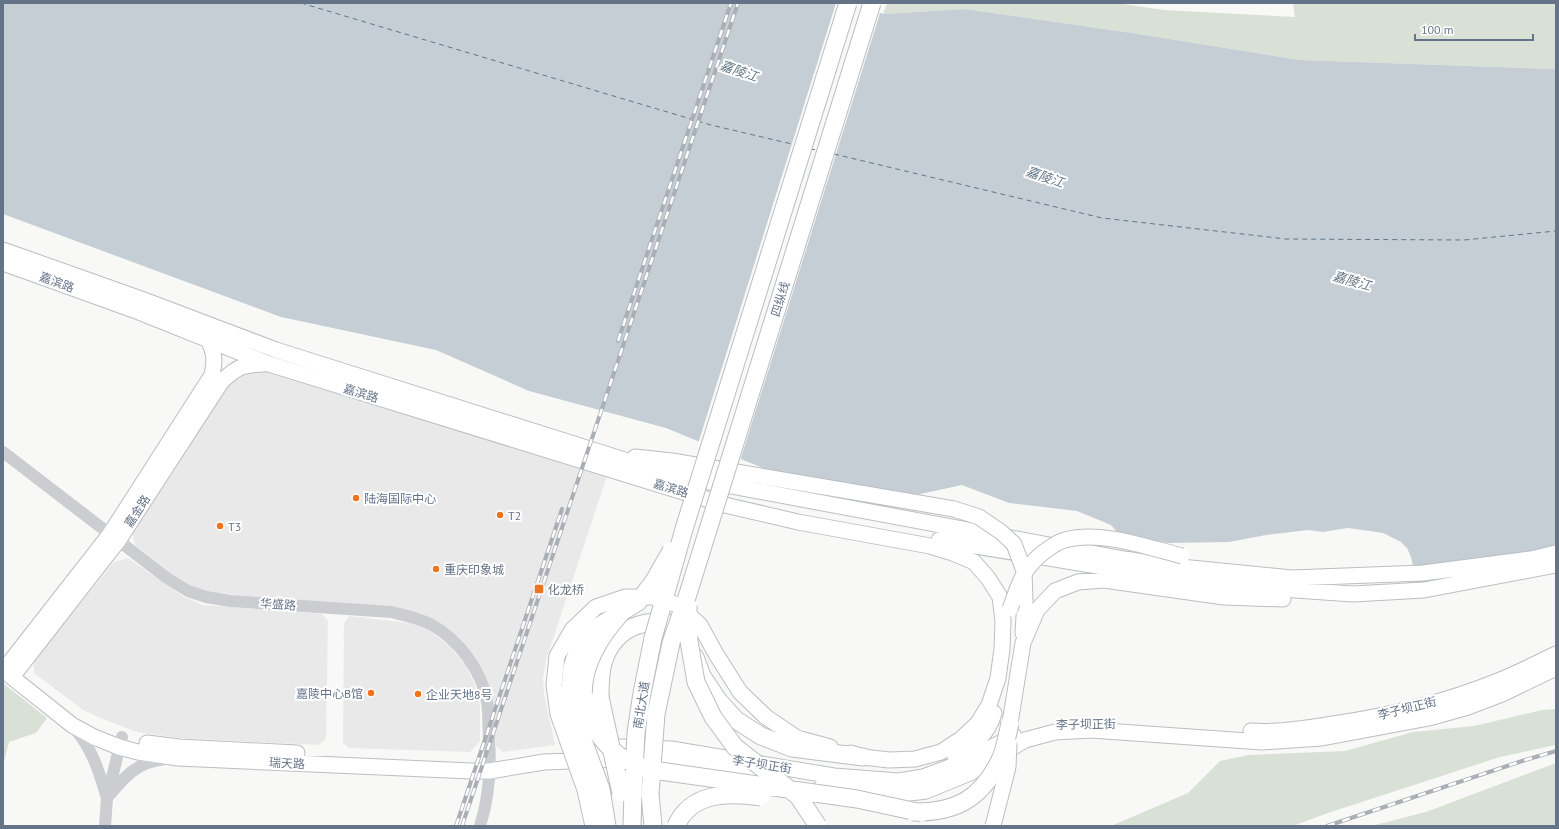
<svg xmlns="http://www.w3.org/2000/svg" width="1559" height="829" font-family="'PT Sans','Noto Sans SC',sans-serif">
	<style>
		.built { fill: #e9e9e9 }
		.green { fill: #d9e1d6 }
		.water { fill: #c6ced5 }
		.pier { fill: #f8f9f6 }
		.lines { fill: none; stroke-linecap: round; stroke-linejoin: round }
		.ferry { stroke: #617584; stroke-width: 1; stroke-dasharray: 5 4; stroke-linecap: butt }
		.major-casing { stroke: #bbbec3; stroke-width: 17 }
		.highway-casing { stroke: #babdc1; stroke-width: 19 }
		.minor { stroke: #cbcdd1; stroke-width: 12 }
		.major { stroke: #fff; stroke-width: 15 }
		.highway { stroke: #fff; stroke-width: 17 }
		.rail-casing { stroke: #aaaeb5; stroke-width: 4 }
		.rail { stroke: #fff; stroke-width: 2.5; stroke-dasharray: 8; stroke-linecap: butt }
		.major-bridge-casing { stroke: #bbbec3; stroke-width: 17; stroke-linecap: butt }
		.highway-bridge-casing { stroke: #babdc1; stroke-width: 19; stroke-linecap: butt }
		.major-bridge { stroke: #fff; stroke-width: 15 }
		.highway-bridge { stroke: #fff; stroke-width: 17 }
		.poi-dot { fill: #ef741f; stroke: #fff; stroke-width: 1.5 }
		.labels { text-anchor: middle; dominant-baseline: central; stroke-width: 4; stroke-linejoin: round; paint-order: stroke }
		.street-label { font-size: 12px; fill: #657389; stroke: #fff }
		.poi-label { font-size: 12px; fill: #657389; stroke: #fff; text-anchor: start }
		.water-label { font-size: 13px; font-style: italic; fill: #617584; stroke: #fff }
	</style>
	<rect width="100%" height="100%" fill="#f8f9f6"/>
	<!-- built -->
	<path class="built" d="M 252,371 L 272,371 L 607,476 L 546,660 L 543,678 L 544,694 L 555,745 L 503,752 L 496,746 L 491,703 L 474,659 L 458,637 L 434,620 L 210,592 L 191,586 L 172,574 L 135,545 L 132,531 L 227,383 L 239,376 Z
		M 128,558 L 184,597 L 203,605 L 322,614 L 328,621 L 326,739 L 318,745 L 179,738 L 137,732 L 110,722 L 83,710 L 34,673 L 34,660 L 114,562 Z
		M 349,616 L 410,623 L 428,630 L 450,646 L 466,666 L 474,683 L 480,705 L 480,741 L 470,752 L 349,748 L 343,743 L 344,624 Z"/>
	<!-- green -->
	<path class="green" d="M 887,3 L 1116,3 L 1164,10 L 1295,17 L 1293,3 L 1556,3 L 1556,69 L 1300,60 L 1139,34 L 965,9 L 883,14 Z
		M 3,683 L 47,718 L 36,733 L 9,742 L 3,766 Z
		M 1556,709 L 1556,745 L 1500,757 L 1328,813 L 1293,826 L 1111,826 L 1188,793 L 1220,761 L 1248,755 L 1345,751 L 1413,732 L 1474,726 L 1542,710 Z
		M 1556,763 L 1556,826 L 1371,826 L 1426,812 Z"/>
	<!-- water -->
	<path class="water" d="M 3,3 L 861,3 L 883,14 L 965,9 L 1139,34 L 1300,60 L 1556,69 L 1556,546 L 1421,577 L 1413,566 L 1411,557 L 1407,548 L 1401,542 L 1383,533 L 1356,529 L 1347,528 L 1323,532 L 1308,530 L 1266,535 L 1229,542 L 1168,543 L 1117,532 L 1111,525 L 1077,511 L 1009,503 L 962,485 L 874,504 L 855,502 L 806,486 L 666,428 L 529,391 L 436,350 L 281,317 L 3,214 Z"/>
	<!-- pier -->
	<path class="pier" d="M 836,3 L 866,3 L 881,10 L 740,461 L 698,444 Z"/>
	<g class="lines">
		<!-- ferry -->
		<path class="ferry" d="M 301,3 L 711,125 L 796,145
			M 810,149 L 817,150
			M 834,154 L 1102,218 L 1286,239 L 1464,240 L 1556,231"/>
		<!-- major casing -->
		<g class="major-casing">
			<path id="major" d="M 3,250 L 144,300 L 276,350 L 672,475 L 1124,559 L 1181,567 L 1292,578 L 1423,573 L 1531,559 L 1556,553
				M 3,263 L 139,312 L 269,364 L 725,505 L 798,522 L 930,546 L 953,553 L 974,562 L 988,578 L 1000,597 L 1003,621 L 1002,649 L 998,678 L 989,705 L 978,723 L 961,739 L 941,752 L 915,759 L 889,760 L 863,757 L 851,753
				M 635,457 L 672,461 L 954,509
				M 939,540 L 1206,584 L 1353,594 L 1424,590 L 1556,565
				M 1023,633 L 1025,600
				M 716,654 L 740,692 L 766,717 L 797,738 L 830,747
				M 3,670 L 72,725 L 94,737 L 119,747 L 138,752 L 178,758 L 471,771 L 490,771 L 544,762 L 621,759 L 667,763 L 761,777
				M 3,671 L 110,534 L 212,375 C 215,361 215,353 208,340
				M 12,677 L 118,541 L 222,381 C 238,366 243,365 264,364
				M 1010,723 L 1023,643 L 1037,610 L 1055,591 L 1078,582 L 1104,580 L 1224,597 L 1283,599
				M 1251,731 C 1278,733 1306,728 1333,724 C 1389,716 1446,702 1498,681 C 1518,673 1537,663 1556,654
				M 147,743 L 179,747 L 297,753
				M 576,750 L 623,747 L 671,749 L 834,776 L 899,781 L 923,777 L 958,764 L 1014,736
				M 955,757 C 972,749 989,732 994,713
				M 822,786 L 902,794 L 926,791 L 970,773 L 1025,740 L 1055,732 L 1091,730 L 1262,742 L 1322,738 L 1429,718 L 1468,707 L 1502,694 L 1556,668"/>
		</g>
		<!-- highway casing -->
		<g class="highway-casing">
			<path id="highway" d="M 695,657 L 702,676 L 718,700 L 736,720 L 761,736 L 792,748 L 863,757
				M 600,697 C 600,686 600,674 603,663 C 615,623 656,612 690,632
				M 650,794 L 653,826
				M 632,826 L 633,791"/>
		</g>
		<!-- minor -->
		<path class="minor" d="M 3,452 L 167,578 L 188,591 L 206,597 L 230,601 L 391,612 C 404,615 419,618 432,625 C 459,640 482,671 487,702 C 489,714 488,727 489,739 C 491,768 489,798 480,826
			M 75,729 C 93,750 99,772 107,798 C 125,776 137,762 165,759
			M 105,826 L 107,798 L 122,737"/>
		<!-- major -->
		<use href="#major" class="major"/>
		<!-- highway -->
		<use href="#highway" class="highway"/>
		<!-- rail casing -->
		<g class="rail-casing">
			<path id="rail" d="M 618,341 L 731,3
				M 456,826 L 562,509
				M 462,826 L 738,3
				M 1327,826 L 1522,761 L 1556,751"/>
		</g>
		<!-- rail -->
		<use href="#rail" class="rail"/>
		<!-- major-bridge casing -->
		<g class="major-bridge-casing">
			<path id="major-bridge" d="M 954,509 L 979,517 L 1001,532 L 1014,544 L 1024,571 L 1025,600
				M 1010,609 C 1016,593 1021,574 1033,562 C 1039,555 1056,542 1065,540 C 1100,530 1147,547 1182,556
				M 593,826 L 585,790 L 558,714 L 554,685 L 557,656 L 572,630 L 596,607 L 625,597 L 653,597 L 678,605 L 700,625 L 716,654
				M 993,826 L 1008,767 L 1009,743"/>
		</g>
		<!-- highway-bridge casing -->
		<g class="highway-bridge-casing">
			<path id="highway-bridge" d="M 688,606 L 689,641 L 696,682 L 713,717 L 735,747 L 798,796 L 818,826
				M 621,613 C 596,641 573,678 588,717 C 590,721 594,726 596,730 C 602,740 611,750 621,757 C 628,762 638,765 646,769 L 857,799 L 922,813
				M 600,697 L 621,793
				M 633,791 L 636,733 L 642,693 L 653,638 L 684,529 L 848,3
				M 650,794 L 656,714 L 671,643 L 688,594 L 872,3
				M 912,812 C 954,813 980,800 999,762 C 1005,751 1007,736 1010,723
				M 607,826 L 601,789 L 572,710 L 570,689 L 572,668 L 579,645 L 596,628 L 638,602 L 654,581 L 671,551
				M 676,826 C 691,792 729,792 761,797"/>
		</g>
		<!-- major-bridge -->
		<use href="#major-bridge" class="major-bridge"/>
		<!-- highway-bridge -->
		<use href="#highway-bridge" class="highway-bridge"/>
	</g>
	<!-- markers -->
	<g class="poi-dot">
		<circle cx="356" cy="498" r="4"/>
		<circle cx="500" cy="515" r="4"/>
		<circle cx="220" cy="526" r="4"/>
		<circle cx="436" cy="569" r="4"/>
		<rect x="534" y="584" width="10" height="10" rx="2"/>
		<circle cx="371" cy="693" r="4"/>
		<circle cx="418" cy="694" r="4"/>
	</g>
	<g class="labels">
		<!-- street labels -->
		<g class="street-label">
			<text transform="translate(57 282) rotate(20)">嘉滨路</text>
			<text transform="translate(780 299) rotate(-73)">四纵线</text>
			<text transform="translate(361 393) rotate(17)">嘉滨路</text>
			<text transform="translate(671 488) rotate(17)">嘉滨路</text>
			<text transform="translate(137 511) rotate(-57)">嘉金路</text>
			<text transform="translate(278 604) rotate(4)">华盛路</text>
			<text transform="translate(641 705) rotate(-81)">南北大道</text>
			<text transform="translate(1407 708) rotate(-14)">李子坝正街</text>
			<text transform="translate(1086 724) rotate(-1)">李子坝正街</text>
			<text transform="translate(287 763) rotate(3)">瑞天路</text>
			<text transform="translate(762 764) rotate(9)">李子坝正街</text>
		</g>
		<!-- poi labels -->
		<g class="poi-label">
			<text x="364" y="498">陆海国际中心</text>
			<text x="508" y="515">T2</text>
			<text x="228" y="526">T3</text>
			<text x="444" y="569">重庆印象城</text>
			<text x="548" y="589">化龙桥</text>
			<text x="363" y="693" text-anchor="end">嘉陵中心B馆</text>
			<text x="426" y="694">企业天地8号</text>
		</g>
		<!-- water labels -->
		<g class="water-label">
			<text transform="translate(739 71) rotate(19)">嘉陵江</text>
			<text transform="translate(1045 177) rotate(19)">嘉陵江</text>
			<text transform="translate(1352 281) rotate(16)">嘉陵江</text>
		</g>
	</g>
	<!-- border -->
	<rect width="1559" height="829" fill="none" stroke="#657389" stroke-width="8"/>
	<!-- scale -->
	<path d="M1415 34v6h118v-6" fill="none" stroke="#657389" stroke-width="2"/>
	<text x="1421" y="34" font-size="12" fill="#657389" stroke="#ffffff" stroke-width="3" paint-order="stroke">100 m</text>
</svg>
